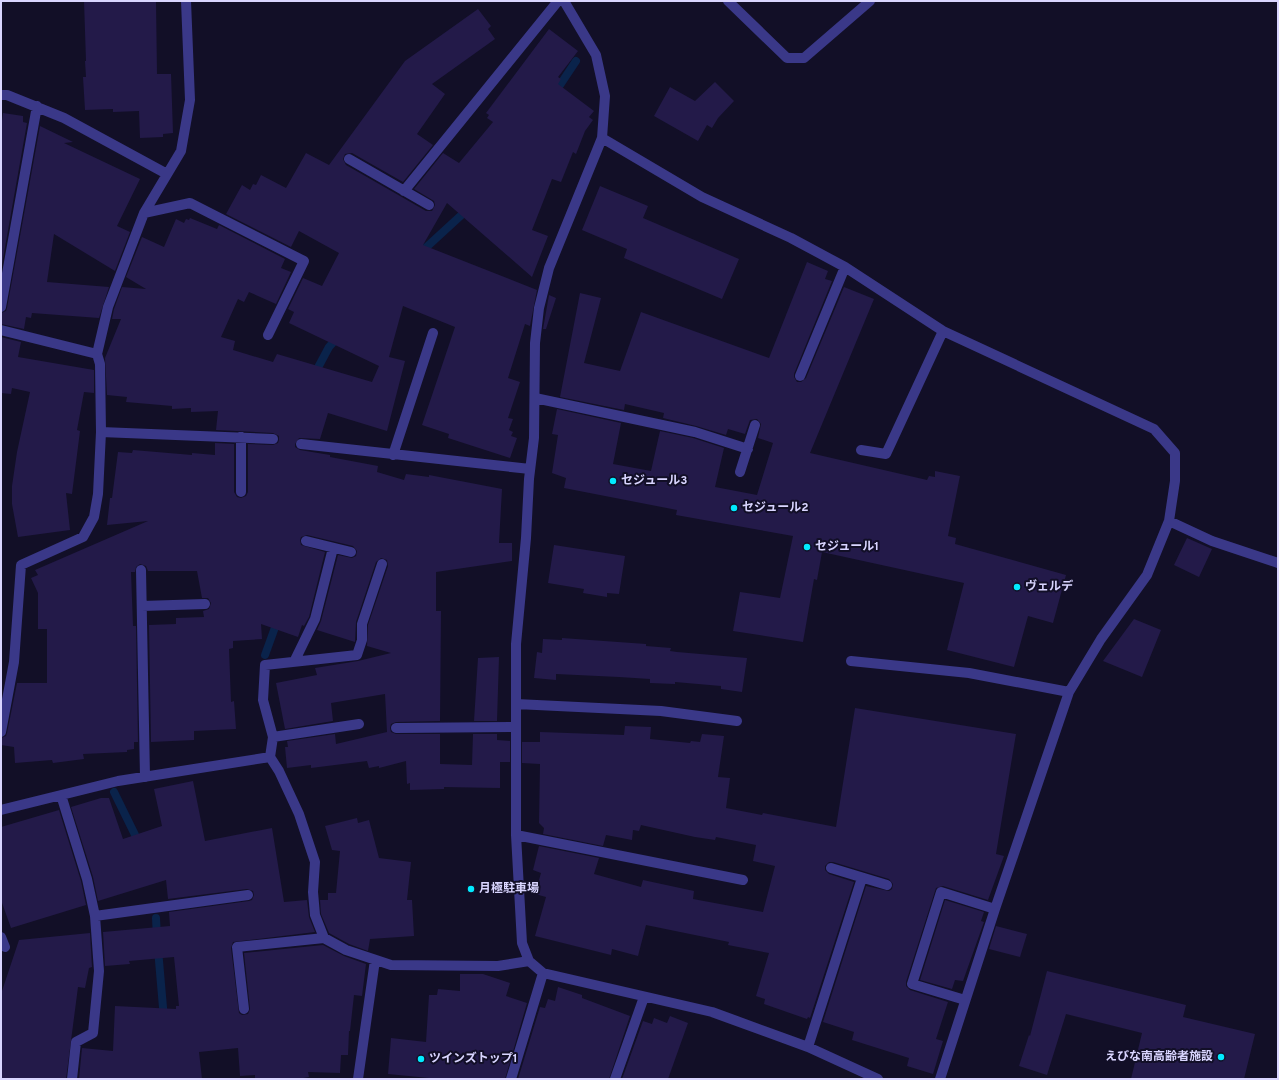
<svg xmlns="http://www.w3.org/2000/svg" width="1279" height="1080" font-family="Overpass,'Noto Sans JP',sans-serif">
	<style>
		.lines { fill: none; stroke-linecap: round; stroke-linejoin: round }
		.stream { stroke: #0a234b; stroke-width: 8 }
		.building { fill: #231a49 }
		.minor { stroke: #3a3888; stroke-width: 10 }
		.poi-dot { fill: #01eaff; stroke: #120f27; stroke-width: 1.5 }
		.labels { text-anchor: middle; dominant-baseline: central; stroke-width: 4; stroke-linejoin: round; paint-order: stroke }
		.poi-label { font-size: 12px; font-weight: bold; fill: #d9d5ff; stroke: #120f27; text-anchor: start }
	</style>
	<rect width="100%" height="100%" fill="#120f27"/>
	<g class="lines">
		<!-- stream -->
		<path class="stream" d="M 554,94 L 576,61
			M 419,254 L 468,209
			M 314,375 L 329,347 L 339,336
			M 265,655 L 278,619
			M 114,792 L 140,845
			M 156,918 L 157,937
			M 158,949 L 164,1019"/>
	</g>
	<!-- building -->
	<path class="building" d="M 84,1 L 156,1 L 157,74 L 171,74 L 173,133 L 163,134 L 163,137 L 140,138 L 139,111 L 113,112 L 113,109 L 85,110 L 83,77 L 86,77 L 85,61 L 86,61 Z
		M 478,9 L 491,26 L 488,29 L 495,39 L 432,84 L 445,94 L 417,134 L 433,145 L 403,182 L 352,153 L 345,154 L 343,159 L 346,165 L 400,196 L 426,211 L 432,211 L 435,205 L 434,201 L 414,189 L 443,153 L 459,163 L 493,122 L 487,118 L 489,115 L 486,113 L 549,29 L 578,51 L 558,77 L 561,79 L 558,84 L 594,111 L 589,117 L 593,120 L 585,131 L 576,154 L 573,152 L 561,182 L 552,179 L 532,230 L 548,236 L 532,277 L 447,203 L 423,245 L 537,290 L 530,326 L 525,324 L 508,378 L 520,382 L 508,418 L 513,419 L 509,430 L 513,432 L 511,436 L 517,438 L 510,458 L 448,438 L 449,434 L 422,425 L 455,327 L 403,306 L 389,357 L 405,361 L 387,431 L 328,413 L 320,439 L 299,438 L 295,444 L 295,447 L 300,450 L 330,455 L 330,457 L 378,466 L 377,472 L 404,480 L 406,474 L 429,477 L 429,475 L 502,489 L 499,543 L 512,543 L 512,561 L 436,572 L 436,611 L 441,611 L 440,721 L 396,722 L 391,724 L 390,728 L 391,732 L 396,734 L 440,734 L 440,764 L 472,765 L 473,734 L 497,734 L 497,740 L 510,741 L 510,762 L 500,762 L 500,788 L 444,787 L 444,789 L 410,790 L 410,783 L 407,784 L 406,761 L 379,768 L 379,766 L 369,768 L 367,761 L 311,768 L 311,765 L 287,768 L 285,747 L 288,747 L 287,741 L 335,734 L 336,744 L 387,732 L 385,694 L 331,703 L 333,721 L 285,729 L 276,683 L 317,675 L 315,668 L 358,661 L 391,653 L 367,646 L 368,625 L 388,566 L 387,560 L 381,558 L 376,562 L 356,622 L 355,642 L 317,630 L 321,621 L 338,555 L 352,558 L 356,556 L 357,551 L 353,546 L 307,535 L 301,537 L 300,540 L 301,545 L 325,552 L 309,617 L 304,626 L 302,625 L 298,637 L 261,624 L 262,639 L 233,641 L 233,648 L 229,649 L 231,702 L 234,701 L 236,729 L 194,731 L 194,740 L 151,742 L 149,625 L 176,624 L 176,618 L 204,617 L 203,611 L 209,609 L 211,603 L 208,598 L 202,598 L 197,571 L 148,571 L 146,566 L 140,564 L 136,567 L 135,572 L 131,572 L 133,626 L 136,626 L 138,742 L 134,742 L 134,749 L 127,750 L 127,752 L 83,754 L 84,759 L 53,763 L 52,760 L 15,763 L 14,747 L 1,745 L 1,738 L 6,736 L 7,733 L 17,683 L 47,683 L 47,629 L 38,629 L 38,593 L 31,578 L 38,575 L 35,570 L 148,521 L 107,525 L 110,498 L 112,498 L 118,452 L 132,453 L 133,450 L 192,455 L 192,453 L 215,455 L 215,443 L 234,444 L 234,492 L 237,497 L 241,498 L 246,496 L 248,492 L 248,444 L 273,445 L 278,443 L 279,440 L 279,436 L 273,433 L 216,430 L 218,411 L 191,412 L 191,408 L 172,409 L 172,406 L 126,402 L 127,397 L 107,395 L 105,358 L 121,319 L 112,319 L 114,309 L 122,287 L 146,289 L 126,277 L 142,237 L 164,247 L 176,219 L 184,223 L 186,219 L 189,220 L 190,218 L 217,229 L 219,225 L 285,259 L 281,268 L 291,272 L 276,304 L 249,292 L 244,302 L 238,299 L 221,337 L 235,341 L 233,350 L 273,362 L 277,354 L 372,382 L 379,366 L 289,323 L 294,312 L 288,309 L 303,278 L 322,286 L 339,253 L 299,231 L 291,247 L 226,214 L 242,185 L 250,190 L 253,184 L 256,185 L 261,175 L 286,188 L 306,153 L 329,165 L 405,61 Z
		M 715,82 L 734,101 L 718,118 L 712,128 L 707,125 L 698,141 L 654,116 L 670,87 L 695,101 Z
		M 3,113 L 23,116 L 23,122 L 27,123 L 1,270 L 1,128 Z
		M 40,126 L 73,142 L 64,143 L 140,179 L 117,226 L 130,232 L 115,271 L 54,234 L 47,282 L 109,287 L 99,318 L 32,313 L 31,318 L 26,317 L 24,329 L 1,324 L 1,313 L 6,311 L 7,308 Z
		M 600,186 L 648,206 L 643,218 L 739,259 L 722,299 L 624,258 L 627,249 L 582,230 Z
		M 807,262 L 828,271 L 825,279 L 832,281 L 794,374 L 794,377 L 797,382 L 801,382 L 806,378 L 844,287 L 874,299 L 810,453 L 927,480 L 929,476 L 935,477 L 935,471 L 960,476 L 948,536 L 956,538 L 955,544 L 1066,575 L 1053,623 L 1028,616 L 1014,667 L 947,650 L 964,583 L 822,552 L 817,580 L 814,579 L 803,642 L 733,631 L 740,592 L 780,598 L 793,536 L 676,515 L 677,510 L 564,488 L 566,478 L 552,473 L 558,435 L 552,434 L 557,409 L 621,423 L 613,464 L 651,471 L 660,431 L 693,438 L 724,448 L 715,487 L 757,495 L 773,443 L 758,438 L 761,424 L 757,419 L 750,420 L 745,434 L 728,429 L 726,435 L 696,426 L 663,418 L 664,413 L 625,404 L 624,410 L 560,397 L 580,293 L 601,298 L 584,363 L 620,371 L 641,312 L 769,358 Z
		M 549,295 L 556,298 L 546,329 L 543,329 Z
		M 1,337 L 21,342 L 18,357 L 94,370 L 94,393 L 84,392 L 77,430 L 80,431 L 72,494 L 66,493 L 70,530 L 18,537 L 12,504 L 12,486 L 17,452 L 30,392 L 12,388 L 11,394 L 1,393 Z
		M 1187,538 L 1212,549 L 1199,577 L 1174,565 Z
		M 554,545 L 625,556 L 619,594 L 607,593 L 607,597 L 583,593 L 584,589 L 548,583 Z
		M 1134,619 L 1161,630 L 1142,677 L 1103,661 Z
		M 562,638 L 646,644 L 646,646 L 671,648 L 670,651 L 677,652 L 747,658 L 742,692 L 721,689 L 721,686 L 675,682 L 675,684 L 650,683 L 650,679 L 619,677 L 556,674 L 556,680 L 534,678 L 537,652 L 542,653 L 543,639 L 562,640 Z
		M 499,657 L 497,721 L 474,721 L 478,658 Z
		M 855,708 L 1016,734 L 996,854 L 1004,856 L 988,900 L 943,886 L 936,888 L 906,982 L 906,986 L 910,990 L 948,1002 L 936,1039 L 943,1041 L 933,1074 L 907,1066 L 909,1058 L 852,1040 L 854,1032 L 823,1022 L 866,886 L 889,891 L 892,889 L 893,884 L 889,879 L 833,862 L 829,862 L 825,866 L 825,870 L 829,874 L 854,882 L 810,1018 L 808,1017 L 807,1019 L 764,1004 L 765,999 L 756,996 L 769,953 L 728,945 L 729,942 L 646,925 L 638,956 L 612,949 L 611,955 L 535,936 L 546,897 L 535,894 L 541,873 L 533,870 L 539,846 L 599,858 L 594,874 L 641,887 L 643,880 L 694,891 L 693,899 L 763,912 L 775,866 L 753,861 L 756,845 L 716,837 L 715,840 L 695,837 L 641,825 L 639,831 L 633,830 L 632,840 L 606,835 L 603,846 L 543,834 L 544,828 L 539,823 L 540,764 L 522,763 L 522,742 L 540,742 L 540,732 L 624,735 L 625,726 L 651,727 L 650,739 L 690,743 L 691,741 L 700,742 L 702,734 L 724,736 L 718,777 L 730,778 L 726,808 L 762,815 L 763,813 L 836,827 Z
		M 193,781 L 205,841 L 272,828 L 284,902 L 307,900 L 309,917 L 315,932 L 233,942 L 231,948 L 239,1013 L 242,1015 L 248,1014 L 250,1009 L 244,953 L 323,945 L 344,956 L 366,964 L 362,996 L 354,995 L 350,1031 L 349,1031 L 348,1055 L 341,1055 L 340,1073 L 308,1072 L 309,1077 L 298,1079 L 255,1079 L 255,1075 L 240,1076 L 238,1048 L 199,1052 L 202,1079 L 79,1079 L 82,1048 L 113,1051 L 115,1006 L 176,1009 L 176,1006 L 179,1006 L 174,957 L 129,961 L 130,964 L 105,966 L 103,932 L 170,926 L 169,912 L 249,901 L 252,900 L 254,895 L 253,891 L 247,889 L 168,899 L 166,880 L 98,901 L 93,877 L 71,807 L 101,798 L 109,798 L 123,839 L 162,826 L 154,789 Z
		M 59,810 L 81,881 L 86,905 L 11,928 L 1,900 L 1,827 Z
		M 357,818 L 358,823 L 369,820 L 379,858 L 411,862 L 407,900 L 412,900 L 414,936 L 370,939 L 368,951 L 349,944 L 329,933 L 321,914 L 320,900 L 328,900 L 328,893 L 336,893 L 340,851 L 332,850 L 325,826 Z
		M 945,900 L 984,912 L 981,921 L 984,922 L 963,981 L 955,980 L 952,989 L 920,980 Z
		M 996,926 L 1027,934 L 1020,957 L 989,949 Z
		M 90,933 L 92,967 L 89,968 L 85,988 L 78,987 L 66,1079 L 1,1079 L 1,994 L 19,940 Z
		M 1047,971 L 1186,1005 L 1183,1017 L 1255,1034 L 1244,1079 L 1131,1079 L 1142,1033 L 1066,1014 L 1047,1075 L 1019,1066 L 1029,1035 L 1030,1036 Z
		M 460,974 L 483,974 L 510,983 L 506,996 L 527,1003 L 505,1079 L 439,1079 L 388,1074 L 391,1038 L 426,1042 L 429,995 L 437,995 L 438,989 L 460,991 Z
		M 558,987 L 582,995 L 582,998 L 630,1016 L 609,1079 L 518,1079 L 540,1007 L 545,1008 L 548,999 L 555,1001 Z
		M 670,1016 L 688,1023 L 668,1079 L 622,1079 L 643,1021 L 652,1024 L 654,1018 L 667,1023 Z"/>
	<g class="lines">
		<!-- minor -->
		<path class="minor" d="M 564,1 L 596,55 L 605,96 L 602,138 L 549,268 L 539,308 L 535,343 L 534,438 L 529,479 L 526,538 L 516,644 L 516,835 L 522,943 L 529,961 L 543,973 L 712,1012 L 808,1047 L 878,1079
			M 728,1 L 787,58 L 804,58 L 870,1
			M 1,95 L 7,95 L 64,118 L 167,174
			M 602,138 L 702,197 L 791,238 L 845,267 L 943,331 L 1154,429 L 1175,453 L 1175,481 L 1169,521 L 1147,575 L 1101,639 L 1069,692 L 995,909 L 940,1079
			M 349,159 L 429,205
			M 404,191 L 558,1
			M 144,213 L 190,203 L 304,261 L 268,335
			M 1,307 L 37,106
			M 1,330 L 97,354
			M 800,376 L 845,267
			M 535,398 L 695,432 L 748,449
			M 101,432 L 273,439
			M 241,437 L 241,492
			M 301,444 L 530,469
			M 861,450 L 886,454 L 943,331
			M 393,455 L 433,333
			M 740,472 L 755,425
			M 1169,521 L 1212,541 L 1278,563
			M 306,541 L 351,552
			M 141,570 L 145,777
			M 142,606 L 205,604
			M 295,660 L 315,619 L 333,548
			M 851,661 L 969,673 L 1069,692
			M 516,704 L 661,711 L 737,721
			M 396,728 L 516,727
			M 1,732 L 14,662 L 21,565 L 83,537 L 94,517 L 98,494 L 101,432 L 100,364 L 97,354 L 108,307 L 144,213 L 181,151 L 190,100 L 186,1
			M 273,737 L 359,724
			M 270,757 L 273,737 L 263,700 L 265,665 L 357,655 L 362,640 L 362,624 L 382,564
			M 61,795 L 87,879 L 95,916 L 99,971 L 93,1033 L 76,1042 L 72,1079
			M 1,810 L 118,781 L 270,757 L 279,771 L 299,814 L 315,862 L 313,892 L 315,915 L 324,938 L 346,950 L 391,965 L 498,966 L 529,961
			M 516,835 L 743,880
			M 831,868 L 887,885
			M 95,916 L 248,895
			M 1,937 L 5,947
			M 965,1000 L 912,984 L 941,892 L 995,909
			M 244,1009 L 237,947 L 324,938
			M 808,1047 L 862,878
			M 358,1079 L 375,960
			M 511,1079 L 543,973
			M 615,1079 L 644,997"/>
	</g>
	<!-- markers -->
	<g class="poi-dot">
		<circle cx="613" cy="481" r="4"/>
		<circle cx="734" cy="508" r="4"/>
		<circle cx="807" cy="547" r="4"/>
		<circle cx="1017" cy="587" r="4"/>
		<circle cx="471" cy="889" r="4"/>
		<circle cx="1221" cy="1057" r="4"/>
		<circle cx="421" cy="1059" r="4"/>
	</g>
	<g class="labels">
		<!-- poi labels -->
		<g class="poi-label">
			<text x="621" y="481">セジュール3</text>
			<text x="742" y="508">セジュール2</text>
			<text x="815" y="547">セジュール1</text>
			<text x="1025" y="587">ヴェルデ</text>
			<text x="479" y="889">月極駐車場</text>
			<text x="1213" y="1057" text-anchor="end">えびな南高齢者施設</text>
			<text x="429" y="1059">ツインズトップ1</text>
		</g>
	</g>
	<!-- border -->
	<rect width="1279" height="1080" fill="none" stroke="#d9d5ff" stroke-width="4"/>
</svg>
